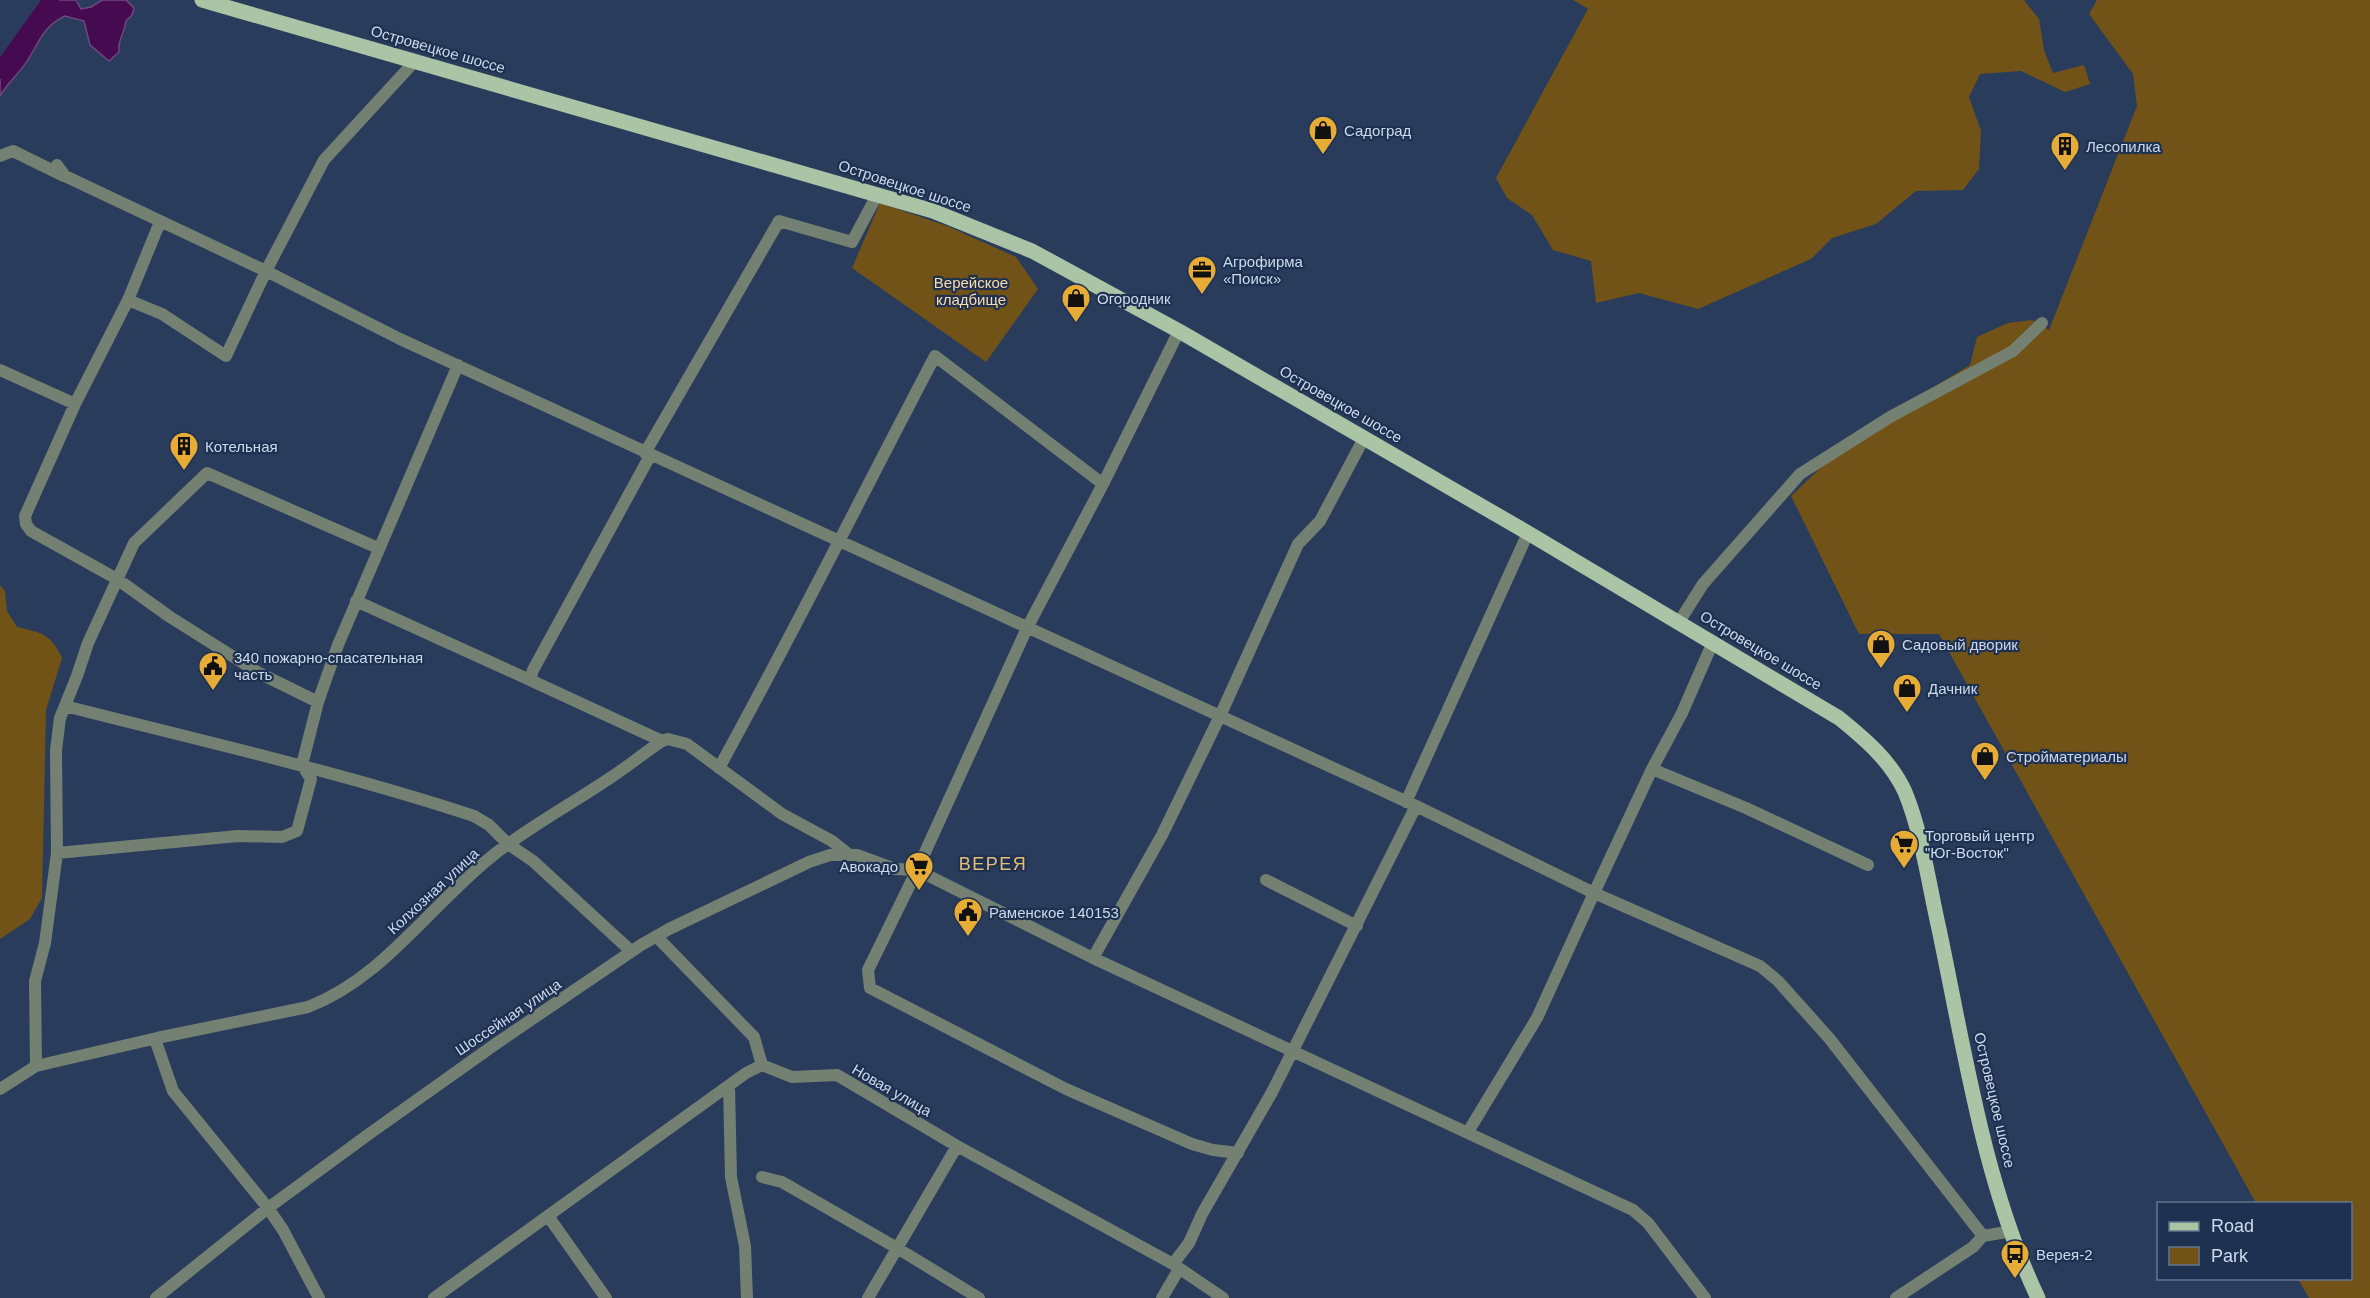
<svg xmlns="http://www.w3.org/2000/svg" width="2370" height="1298" font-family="Helvetica,sans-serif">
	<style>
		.green { fill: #715317 }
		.water { fill: #460a50; stroke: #6e487f; stroke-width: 1.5 }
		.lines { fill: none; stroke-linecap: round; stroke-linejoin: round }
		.river { stroke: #460a50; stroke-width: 16 }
		.minor { stroke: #748071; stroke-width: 12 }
		.major { stroke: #aac4a5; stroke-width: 15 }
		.labels { text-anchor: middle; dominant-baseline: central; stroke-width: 4.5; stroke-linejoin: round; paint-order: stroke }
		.street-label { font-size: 15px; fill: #cdd9ed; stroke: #1f3150 }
		.poi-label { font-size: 15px; fill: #cdd9ed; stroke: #1f3150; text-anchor: start }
		.park-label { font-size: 15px; fill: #fbdca8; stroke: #1f3150 }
		.quarter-label { font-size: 18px; letter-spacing: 1.5px; fill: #e6be77; stroke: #1f3150 }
	</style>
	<rect width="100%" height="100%" fill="#293c5c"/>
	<!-- green -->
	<path class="green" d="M 1573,0 L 2024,0 L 2039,19 L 2044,50 L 2053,73 L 2084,65 L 2090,84 L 2065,92 L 2021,71 L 1980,74 L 1969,97 L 1981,131 L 1979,169 L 1963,190 L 1916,191 L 1876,224 L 1832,238 L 1811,259 L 1698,309 L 1639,293 L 1596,303 L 1591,261 L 1553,250 L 1532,215 L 1507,198 L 1496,178 L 1588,9 Z
		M 2097,0 L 2370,0 L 2370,1298 L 2309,1298 L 2298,1279 L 2350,1278 L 2350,1204 L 2256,1203 L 1939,634 L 1859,634 L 1791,496 L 1831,458 L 1922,394 L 1970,365 L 1977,337 L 2008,323 L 2032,320 L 2049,330 L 2137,106 L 2133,74 L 2089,14 Z
		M 880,203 L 947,226 L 1016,257 L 1038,289 L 986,362 L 852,268 Z
		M 0,585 L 5,591 L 7,611 L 17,627 C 42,633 50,633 62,658 L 46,710 L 42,898 L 30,919 L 0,939 Z"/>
	<!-- water -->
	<path class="water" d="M 45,0 L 76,0 L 81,9 L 91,7 L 102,0 L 126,0 L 134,8 L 132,15 L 126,21 C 125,32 117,41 119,52 L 109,61 L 90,45 L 84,21 L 65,16 C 44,26 40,40 29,58 C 21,72 8,82 0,96 L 0,68 L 13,54 Z"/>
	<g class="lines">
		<!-- river -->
		<path class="river" d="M 0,71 L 51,0"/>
		<!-- minor -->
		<path class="minor" d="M 0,156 L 13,151 L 64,176
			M 57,165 L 65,176 L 266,271 L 400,339 L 1416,806 L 1594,893 L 1760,966 L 1778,981 L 1829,1038 L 1983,1236
			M 160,222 L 128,300 L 75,404 L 25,516 L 26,524 L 31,531 L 117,579 L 170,617 L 259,673 L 318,702
			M 128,300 L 162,314 L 226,356 L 266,271 L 324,160 L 415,61
			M 1179,331 L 1103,484 L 1027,628 L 917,870 L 868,970 L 870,988 L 1066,1089 L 1192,1144 L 1213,1150 L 1238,1153
			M 0,370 L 75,404
			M 645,453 L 779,221 L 852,242 L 877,195
			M 651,454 L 533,670 L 530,680 L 662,741
			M 356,601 L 530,680
			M 1679,622 L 1703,584 L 1800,474 L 1890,417 L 2013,351 L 2042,323
			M 65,706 C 202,741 340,772 474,816 L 489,825 L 508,844 L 533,861 L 631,951
			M 719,768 C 794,632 863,493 935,356 L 1103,484
			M 1652,769 L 1746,808 L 1868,865
			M 1406,802 L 1528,533
			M 57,853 L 238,836 L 282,837 L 297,831 L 311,779 L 302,765 L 318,702 L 338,645 L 458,365
			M 1266,880 L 1357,926
			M 656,936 L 754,1037 L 762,1065
			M 1093,958 L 1162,835 L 1220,716 L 1298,544 L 1320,521 L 1364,438
			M 155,1039 L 173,1091 L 268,1208 L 283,1230 L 319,1298
			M 36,1066 L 35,981 L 45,943 L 57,853 L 56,750 L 60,718 L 77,676 L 88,643 L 134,543 L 207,473 L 378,548
			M 729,1086 L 731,1177 L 745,1246 L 747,1298
			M 0,1089 L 36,1066 L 157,1038 L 308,1007 C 383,978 430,906 491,857 C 528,827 570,805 610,778 C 627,767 644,753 662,741 L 668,739 L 687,744 L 782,814 L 832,841 L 848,854
			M 1468,1132 L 1537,1018 L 1594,893 L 1652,769 L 1682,713 L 1713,642
			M 762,1177 L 782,1182 L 897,1248 L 979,1298
			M 548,1216 L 606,1298
			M 1173,1264 L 1189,1243 L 1202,1214 L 1271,1094 L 1416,806
			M 156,1298 L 268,1208 L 369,1134 L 497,1043 L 641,945 L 669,929 L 809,862 L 830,855 L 857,855 L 895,869 L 917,870 L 1093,958 L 1633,1210 L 1648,1223 L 1705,1298
			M 434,1298 L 746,1073 L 762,1065 L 792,1077 L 837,1075 L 957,1146 L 1173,1264 L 1223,1298
			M 868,1298 L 957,1146
			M 1162,1298 L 1179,1269
			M 1896,1298 L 1973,1247 L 1983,1236 L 2012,1231"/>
		<!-- major -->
		<path class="major" d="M 202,0 L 933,211 L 1032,251 L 1179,331 L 1523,530 L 1839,718 C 1865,739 1891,761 1905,792 C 1922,833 1929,885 1939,929 C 1965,1052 1984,1184 2038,1298"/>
	</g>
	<!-- icons -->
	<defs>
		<g id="shop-pin" transform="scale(1.5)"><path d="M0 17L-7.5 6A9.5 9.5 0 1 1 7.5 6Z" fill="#e6ac36" stroke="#1f3150"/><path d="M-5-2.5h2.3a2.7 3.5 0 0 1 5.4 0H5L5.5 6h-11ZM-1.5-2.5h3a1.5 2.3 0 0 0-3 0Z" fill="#111"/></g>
		<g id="building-pin" transform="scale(1.5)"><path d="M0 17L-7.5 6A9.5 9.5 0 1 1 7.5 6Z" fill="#e6ac36" stroke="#1f3150"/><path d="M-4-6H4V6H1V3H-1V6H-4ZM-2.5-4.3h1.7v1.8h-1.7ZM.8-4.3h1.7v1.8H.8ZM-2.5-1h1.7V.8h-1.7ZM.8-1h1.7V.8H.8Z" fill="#111"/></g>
		<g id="office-pin" transform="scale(1.5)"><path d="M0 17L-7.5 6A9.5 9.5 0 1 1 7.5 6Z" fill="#e6ac36" stroke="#1f3150"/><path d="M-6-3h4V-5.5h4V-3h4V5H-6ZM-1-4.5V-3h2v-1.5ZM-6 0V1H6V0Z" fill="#111"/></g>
		<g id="civic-pin" transform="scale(1.5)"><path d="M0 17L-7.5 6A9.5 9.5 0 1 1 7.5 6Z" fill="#e6ac36" stroke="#1f3150"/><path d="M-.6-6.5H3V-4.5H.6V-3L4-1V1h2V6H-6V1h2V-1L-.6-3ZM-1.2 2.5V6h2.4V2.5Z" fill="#111"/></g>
		<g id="supermarket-pin" transform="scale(1.5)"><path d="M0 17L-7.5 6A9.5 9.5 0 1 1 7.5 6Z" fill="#e6ac36" stroke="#1f3150"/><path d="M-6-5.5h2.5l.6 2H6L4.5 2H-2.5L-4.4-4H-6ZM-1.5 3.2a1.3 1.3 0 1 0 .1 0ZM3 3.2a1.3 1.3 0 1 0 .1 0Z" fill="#111"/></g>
		<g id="bus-pin" transform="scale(1.5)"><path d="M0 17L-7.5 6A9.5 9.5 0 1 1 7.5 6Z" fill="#e6ac36" stroke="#1f3150"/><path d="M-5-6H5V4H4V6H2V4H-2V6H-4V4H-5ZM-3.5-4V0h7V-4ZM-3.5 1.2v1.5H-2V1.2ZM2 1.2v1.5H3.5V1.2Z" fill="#111"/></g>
	</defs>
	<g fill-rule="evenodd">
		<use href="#shop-pin" x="1323" y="130"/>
		<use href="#building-pin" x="2065" y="146"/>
		<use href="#office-pin" x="1202" y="270"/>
		<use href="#shop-pin" x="1076" y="298"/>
		<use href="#building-pin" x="184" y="446"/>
		<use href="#shop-pin" x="1881" y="644"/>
		<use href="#civic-pin" x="213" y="666"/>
		<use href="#shop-pin" x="1907" y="688"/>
		<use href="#shop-pin" x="1985" y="756"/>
		<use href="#supermarket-pin" x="1904" y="844"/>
		<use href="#supermarket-pin" x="919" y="866"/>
		<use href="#civic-pin" x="968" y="912"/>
		<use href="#bus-pin" x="2015" y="1254"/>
	</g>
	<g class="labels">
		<!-- street labels -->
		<g class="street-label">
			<text transform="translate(438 49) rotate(16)">Островецкое шоссе</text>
			<text transform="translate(905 186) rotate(18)">Островецкое шоссе</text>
			<text transform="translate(1341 404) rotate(30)">Островецкое шоссе</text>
			<text transform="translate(1761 650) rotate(31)">Островецкое шоссе</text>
			<text transform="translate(433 891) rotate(-43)">Колхозная улица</text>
			<text transform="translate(508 1017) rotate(-34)">Шоссейная улица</text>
			<text transform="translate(892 1090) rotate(30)">Новая улица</text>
			<text transform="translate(1995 1100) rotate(77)">Островецкое шоссе</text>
		</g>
		<!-- poi labels -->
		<g class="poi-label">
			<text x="1344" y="130">Садоград</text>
			<text x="2086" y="146">Лесопилка</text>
			<text x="1223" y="261">Агрофирма<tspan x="1223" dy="17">«Поиск»</tspan></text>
			<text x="1097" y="298">Огородник</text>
			<text x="205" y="446">Котельная</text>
			<text x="1902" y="644">Садовый дворик</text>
			<text x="234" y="657">340 пожарно-спасательная<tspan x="234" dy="17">часть</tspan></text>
			<text x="1928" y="688">Дачник</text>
			<text x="2006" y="756">Стройматериалы</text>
			<text x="1925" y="835">Торговый центр<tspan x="1925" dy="17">"Юг-Восток"</tspan></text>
			<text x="898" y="866" text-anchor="end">Авокадо</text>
			<text x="989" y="912">Раменское 140153</text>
			<text x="2036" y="1254">Верея-2</text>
		</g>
		<!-- park labels -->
		<g class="park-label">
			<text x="971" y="282">Верейское<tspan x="971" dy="17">кладбище</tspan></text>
		</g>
		<!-- quarter labels -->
		<g class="quarter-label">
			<text x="993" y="864">ВЕРЕЯ</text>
		</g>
	</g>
	<!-- legend -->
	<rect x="2157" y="1202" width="195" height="78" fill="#1f3150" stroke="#65748f" stroke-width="1.5"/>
	<rect x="2169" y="1222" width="30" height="9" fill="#aac4a5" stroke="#65748f" stroke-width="1.5"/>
	<text x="2211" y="1232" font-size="18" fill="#cdd9ed">Road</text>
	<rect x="2169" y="1247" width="30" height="18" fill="#715317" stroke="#65748f" stroke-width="1.5"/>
	<text x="2211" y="1262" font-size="18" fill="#cdd9ed">Park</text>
</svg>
